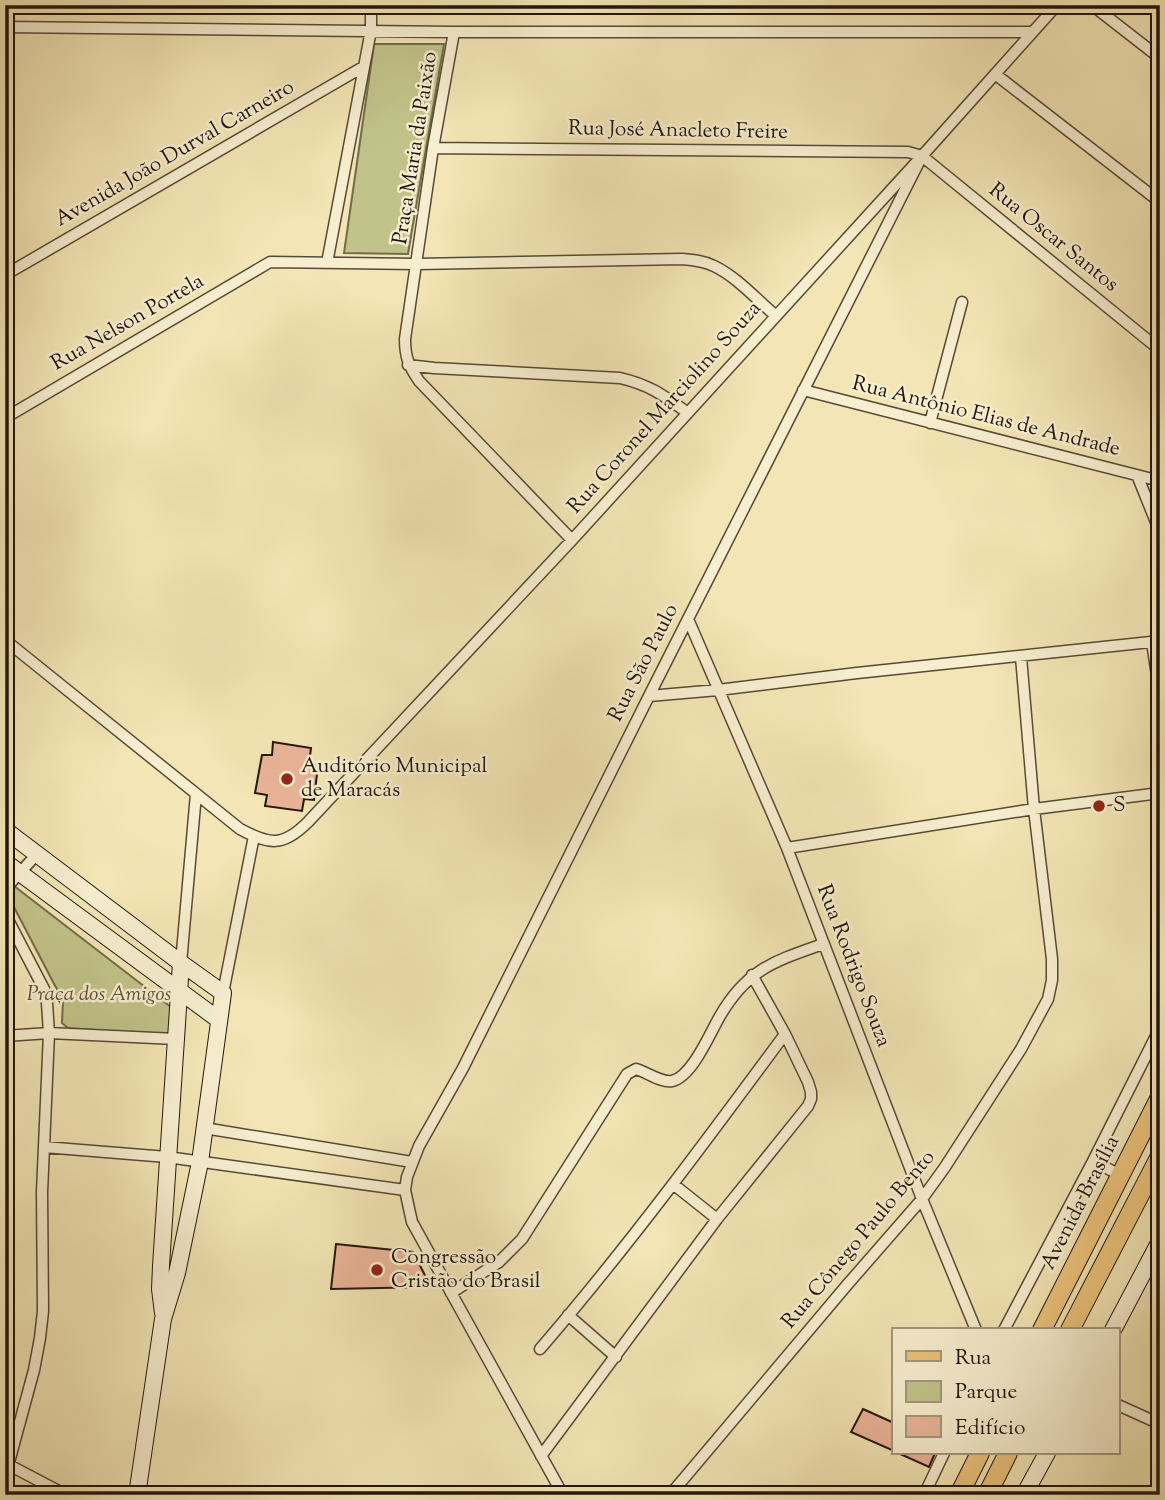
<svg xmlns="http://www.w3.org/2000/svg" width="1165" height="1500" font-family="'Sorts Mill Goudy',serif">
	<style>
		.green { fill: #c1c38a; stroke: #726c4b; stroke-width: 2 }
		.building { fill: #eab498; stroke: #22160c; stroke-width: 2 }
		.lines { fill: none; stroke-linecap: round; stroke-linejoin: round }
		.street-casing { stroke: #564a36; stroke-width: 13 }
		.secondary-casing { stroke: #22160c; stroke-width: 18 }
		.primary-casing { stroke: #22160c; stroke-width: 20 }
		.street { stroke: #f7eecf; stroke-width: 10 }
		.secondary { stroke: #f7eecf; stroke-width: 16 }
		.primary { stroke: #eac27a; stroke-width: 18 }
		.poi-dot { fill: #8f2418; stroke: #f7eecf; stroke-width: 2.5 }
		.labels { text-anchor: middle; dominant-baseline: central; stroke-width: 5; stroke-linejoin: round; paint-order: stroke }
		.street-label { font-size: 21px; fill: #22160c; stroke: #f7eecf }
		.poi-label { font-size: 21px; fill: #22160c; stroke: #f7eecf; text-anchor: start }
		.park-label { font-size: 21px; font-style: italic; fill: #5a5338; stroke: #f7eecf }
	</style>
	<rect width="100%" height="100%" fill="#f3e5b5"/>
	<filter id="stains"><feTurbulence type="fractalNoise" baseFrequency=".00286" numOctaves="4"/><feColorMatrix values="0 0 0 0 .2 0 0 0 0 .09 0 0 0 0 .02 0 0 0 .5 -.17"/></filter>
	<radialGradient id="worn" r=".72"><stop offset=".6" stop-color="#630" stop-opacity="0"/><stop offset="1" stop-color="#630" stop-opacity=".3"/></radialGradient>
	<!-- green -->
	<path class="green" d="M 374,44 L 444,44 L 408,254 L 344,253 Z
		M 5,879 L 171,1007 L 173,1036 L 68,1028 L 62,1023 L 63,1001 L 5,890 Z"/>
	<!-- building -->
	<path class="building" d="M 273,742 L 311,748 L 309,763 L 318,765 L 314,800 L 304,799 L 302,811 L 265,806 L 267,795 L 255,793 L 262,755 L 272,755 Z
		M 336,1244 L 413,1252 L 431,1287 L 331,1289 Z
		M 863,1409 L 894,1423 L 894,1451 L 851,1432 Z
		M 898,1453 L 935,1453 L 929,1467 Z"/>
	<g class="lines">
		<!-- street casing -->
		<g class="street-casing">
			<path id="street" d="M 1092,5 L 1160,58
				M 5,27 L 454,32 L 1032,32
				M 454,32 L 433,148 L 405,339 C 405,358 409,366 419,381 L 572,540
				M 995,74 L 1160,202
				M 433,148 L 908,152 L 922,156 L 1160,350
				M 327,263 L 371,30 L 371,5
				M 5,275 L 363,67
				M 408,365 L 434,368 L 620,378 C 650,385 663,395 688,413
				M 803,390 L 1160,481
				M 5,418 L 270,262 L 417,264 L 682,259 C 693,260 704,261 714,266 C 737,277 756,299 775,315
				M 930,423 L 962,302
				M 1137,475 L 1160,532
				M 688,619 L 787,848 L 922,1199 L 976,1330
				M 5,640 L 240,829 C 270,845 283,847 308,822 L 572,540 L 922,156 L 1057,5
				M 1152,642 L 1160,696
				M 649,696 L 718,690 L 857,673 L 1160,641
				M 787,848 L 1034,809 L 1160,793
				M 5,889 L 37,854
				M 5,914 L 44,989 L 47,1003 L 49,1033 L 42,1192 L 43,1311 L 40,1338 L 34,1370 L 5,1477
				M 181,963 L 196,794
				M 223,993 L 254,836
				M 5,1036 L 49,1033 L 176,1039
				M 204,1128 L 412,1162
				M 44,1147 L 167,1157 L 405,1190
				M 1093,1161 L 1120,1175
				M 673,1184 L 717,1219
				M 451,1293 L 499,1262 L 522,1239 L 627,1074 L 636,1069 C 647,1072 661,1083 672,1081 C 692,1077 710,1033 720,1016 C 747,969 775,961 823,944
				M 568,1315 L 616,1357
				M 1004,1330 L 1093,1161 L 1160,1028
				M 540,1349 C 627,1248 706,1141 785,1034
				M 1118,1405 L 1160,1424
				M 541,1456 L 717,1219 L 808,1106 L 811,1099 L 811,1092 L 808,1082 L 785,1034 L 752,975
				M 9,1465 L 66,1495
				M 563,1495 L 412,1222 L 405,1190 L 407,1177 L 419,1146 L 463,1068 L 649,696 L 922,156
				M 670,1495 L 847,1285 L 922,1199 L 945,1167 L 1021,1049 L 1048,999 L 1052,980 L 1052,959 L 1034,809 L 1021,657
				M 924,1495 L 944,1453"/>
		</g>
		<!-- secondary casing -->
		<g class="secondary-casing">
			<path id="secondary" d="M 5,830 L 181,963 L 223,993 L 200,1162 L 177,1273 L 163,1319 L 137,1495
				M 5,862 L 219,1020
				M 163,1313 L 160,1289 L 161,1266 L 181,963
				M 1113,1330 L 1160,1241
				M 1024,1495 L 1047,1453"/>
		</g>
		<!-- primary casing -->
		<g class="primary-casing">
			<path id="primary" d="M 1042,1330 L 1160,1097
				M 1070,1330 L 1160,1156
				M 959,1495 L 980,1453
				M 987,1495 L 1008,1453"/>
		</g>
		<!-- street -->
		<use href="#street" class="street"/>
		<!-- secondary -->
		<use href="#secondary" class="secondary"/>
		<!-- primary -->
		<use href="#primary" class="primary"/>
	</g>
	<!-- markers -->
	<g class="poi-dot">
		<circle cx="287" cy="779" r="7"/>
		<circle cx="1099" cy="806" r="7"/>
		<circle cx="377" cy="1270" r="7"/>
	</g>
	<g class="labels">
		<!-- street labels -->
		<g class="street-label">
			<text transform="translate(678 131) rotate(1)">Rua José Anacleto Freire</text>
			<text transform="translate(416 148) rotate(-81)">Praça Maria da Paixão</text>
			<text transform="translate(175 154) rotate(-30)">Avenida João Durval Carneiro</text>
			<text transform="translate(1053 238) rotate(39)">Rua Oscar Santos</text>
			<text transform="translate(128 323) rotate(-30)">Rua Nelson Portela</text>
			<text transform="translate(665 408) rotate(-48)">Rua Coronel Marciolino Souza</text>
			<text transform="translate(986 417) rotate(14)">Rua Antônio Elias de Andrade</text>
			<text transform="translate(644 663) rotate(-63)">Rua São Paulo</text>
			<text transform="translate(853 966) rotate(69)">Rua Rodrigo Souza</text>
			<text transform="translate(1081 1203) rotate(-63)">Avenida Brasília</text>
			<text transform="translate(859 1240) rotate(-50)">Rua Cônego Paulo Bento</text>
		</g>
		<!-- poi labels -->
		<g class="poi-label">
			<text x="301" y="767">Auditório Municipal<tspan x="301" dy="24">de Maracás</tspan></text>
			<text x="1113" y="806">S</text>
			<text x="391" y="1258">Congressão<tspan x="391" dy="24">Cristão do Brasil</tspan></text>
		</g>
		<!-- park labels -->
		<g class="park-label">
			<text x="99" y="995">Praça dos Amigos</text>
		</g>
	</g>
	<!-- margin -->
	<rect width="1165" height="1500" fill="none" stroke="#f3e5b5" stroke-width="28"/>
	<rect x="7" y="7" width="1151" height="1486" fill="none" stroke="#22160c" stroke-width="3.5"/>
	<rect x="14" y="14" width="1137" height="1472" fill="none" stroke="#22160c" stroke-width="2"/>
	<!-- legend -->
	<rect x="892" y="1328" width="228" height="126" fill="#f7eecf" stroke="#a29881" stroke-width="2"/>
	<rect x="906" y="1351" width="35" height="10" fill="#eac27a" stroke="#a29881" stroke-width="2"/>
	<text x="955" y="1364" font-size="21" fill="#22160c">Rua</text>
	<rect x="906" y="1381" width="35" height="21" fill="#c1c38a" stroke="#a29881" stroke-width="2"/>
	<text x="955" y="1398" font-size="21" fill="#22160c">Parque</text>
	<rect x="906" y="1416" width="35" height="21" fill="#eab498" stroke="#a29881" stroke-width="2"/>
	<text x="955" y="1434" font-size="21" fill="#22160c">Edifício</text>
	<rect width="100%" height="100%" filter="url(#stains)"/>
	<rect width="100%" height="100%" fill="url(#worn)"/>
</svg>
